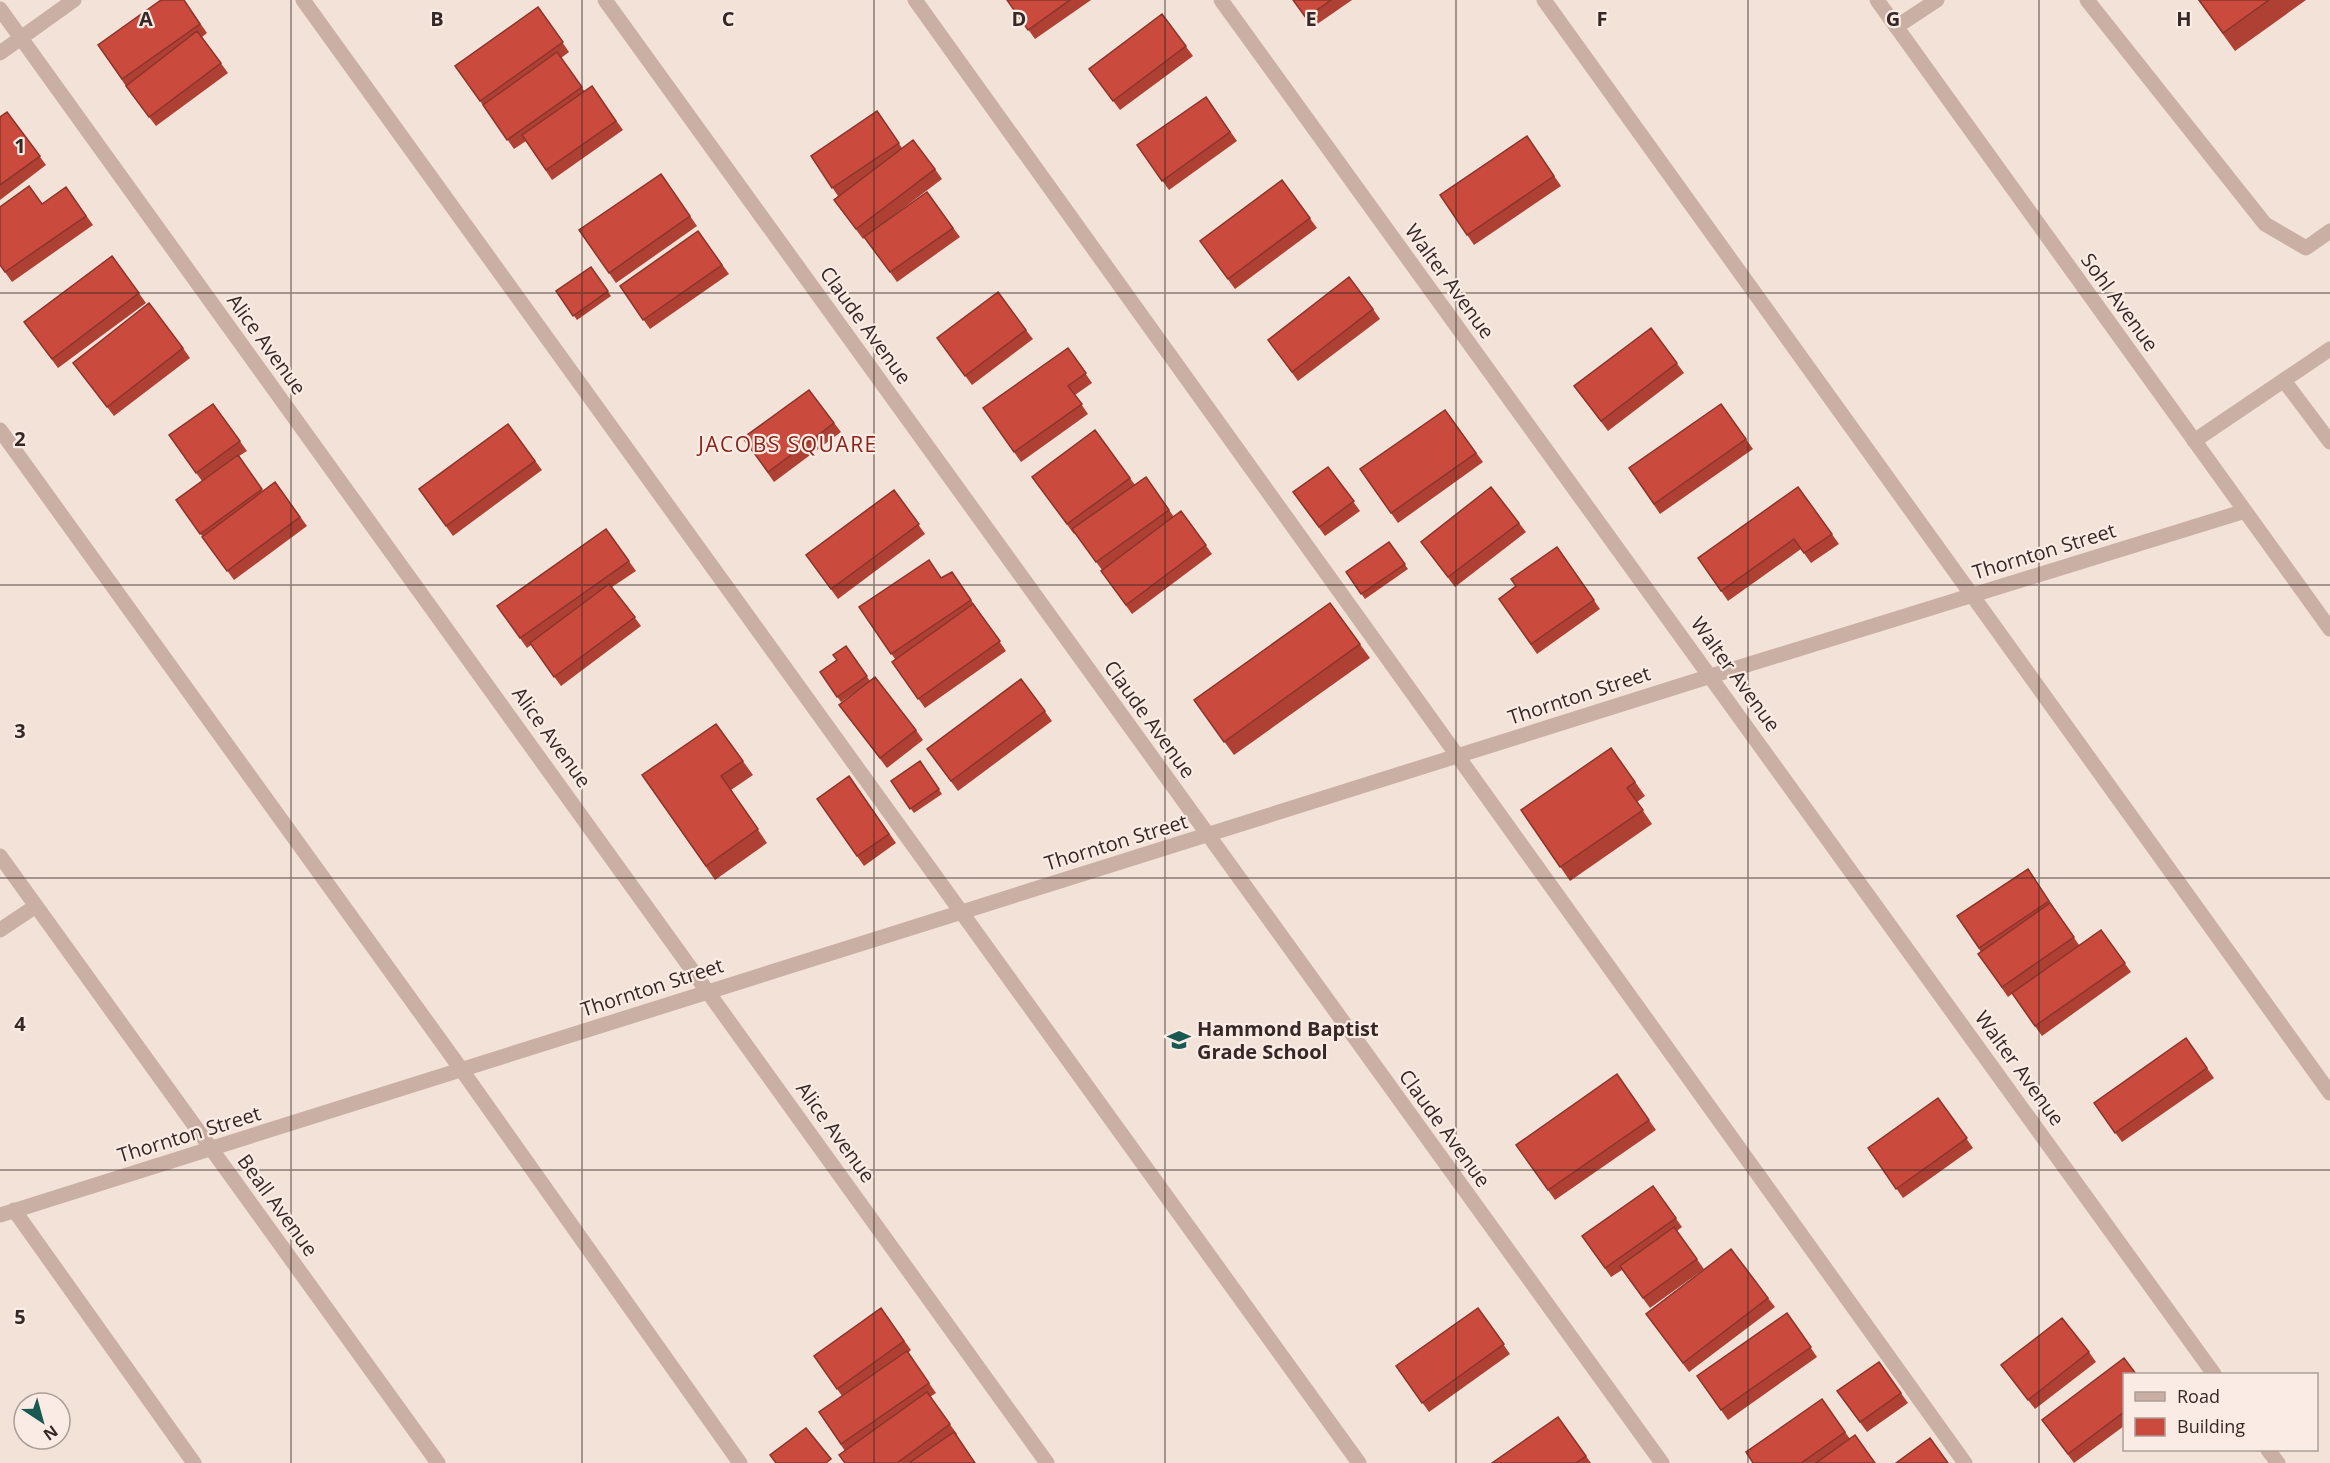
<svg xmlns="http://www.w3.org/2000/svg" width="2330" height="1463" font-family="'Open Sans',sans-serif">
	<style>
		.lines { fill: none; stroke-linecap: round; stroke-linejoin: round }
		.minor { stroke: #caafa4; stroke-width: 15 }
		.wall { fill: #ae4034 }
		.building { fill: #ca4a3d; stroke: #8d342b; stroke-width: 1.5 }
		.grid { fill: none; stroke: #352826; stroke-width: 1.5; stroke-opacity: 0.55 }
		.labels { text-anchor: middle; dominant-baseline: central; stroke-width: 4.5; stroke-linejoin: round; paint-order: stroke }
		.street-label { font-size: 20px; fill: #352826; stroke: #faece4 }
		.poi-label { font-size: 20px; font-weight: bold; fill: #352826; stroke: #faece4; text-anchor: start }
		.neighbourhood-label { font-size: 21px; letter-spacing: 1.5px; fill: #87251c; stroke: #faece4 }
		.grid-label { font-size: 20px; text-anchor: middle; font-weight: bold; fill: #352826; stroke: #faece4; stroke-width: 4.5; stroke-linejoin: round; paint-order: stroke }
	</style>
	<rect width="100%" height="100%" fill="#f2e2d8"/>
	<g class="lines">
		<!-- minor -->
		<path class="minor" d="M 303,0 L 1359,1463
			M 605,0 L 1662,1463
			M 915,0 L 1965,1463
			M 1221,0 L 2214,1374
			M 1544,0 L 2330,1093
			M 1877,0 L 2330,629
			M 2087,0 L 2265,224 L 2306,248 L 2330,231
			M 0,9 L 1047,1463
			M 1896,27 L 1937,0
			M 0,53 L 74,0
			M 2285,382 L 2330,442
			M 0,430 L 461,1069 L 740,1463
			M 2194,441 L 2330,349
			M 0,856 L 438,1463
			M 0,930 L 36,906
			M 14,1210 L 194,1463
			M 0,1215 L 1711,676 L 2245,511
			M 2268,1450 L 2278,1463"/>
	</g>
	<!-- wall -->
	<path class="wall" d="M 184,0 L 207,33 L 202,37 L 228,73 L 156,126 L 132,95 L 98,45 Z
		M 1007,0 L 1091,0 L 1035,39 Z
		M 1293,0 L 1352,0 L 1313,27 Z
		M 2198,0 L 2306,0 L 2235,51 Z
		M 538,7 L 569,52 L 561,58 L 585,92 L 592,86 L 623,130 L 552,180 L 526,141 L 514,149 L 455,66 Z
		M 1162,14 L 1193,56 L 1120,110 L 1089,69 Z
		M 1206,97 L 1237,141 L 1169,190 L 1137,145 Z
		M 877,111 L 902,148 L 935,169 L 942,179 L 889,219 L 927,192 L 960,237 L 897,282 L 865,237 L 863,239 L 834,200 L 838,196 L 811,156 Z
		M 7,112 L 46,165 L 0,200 L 0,117 Z
		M 1527,136 L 1561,186 L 1474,245 L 1440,195 Z
		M 661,174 L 697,226 L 616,283 L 579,230 Z
		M 1282,180 L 1317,228 L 1235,289 L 1200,241 Z
		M 66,187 L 93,225 L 12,282 L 0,265 Z
		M 698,231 L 729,274 L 650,329 L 620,286 Z
		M 112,256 L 146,303 L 58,368 L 24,322 Z
		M 591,267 L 611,296 L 577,320 L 556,291 Z
		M 1373,309 L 1380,319 L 1298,381 L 1268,340 Z
		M 1651,328 L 1684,373 L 1608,431 L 1574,386 Z
		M 1026,330 L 1033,339 L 972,385 L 937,338 Z
		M 183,348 L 190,358 L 114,416 L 73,363 Z
		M 1068,348 L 1092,383 L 1075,395 L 1088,414 L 1021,462 L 983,408 Z
		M 809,390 L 841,432 L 774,482 L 743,438 Z
		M 213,404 L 247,451 L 239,456 L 263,491 L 275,482 L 307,526 L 234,580 L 176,500 L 202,481 L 169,435 Z
		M 1721,404 L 1753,449 L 1660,514 L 1629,468 Z
		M 1445,410 L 1483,462 L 1398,523 L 1360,469 Z
		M 508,424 L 542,470 L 453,536 L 419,489 Z
		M 1095,430 L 1135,485 L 1146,477 L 1174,517 L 1181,511 L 1212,554 L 1132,614 L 1101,571 L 1102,570 L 1075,533 L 1074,534 L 1032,477 Z
		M 1328,467 L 1360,511 L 1325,536 L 1293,492 Z
		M 1798,487 L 1839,544 L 1811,563 L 1801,549 L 1728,601 L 1698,558 Z
		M 894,490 L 925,534 L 838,599 L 806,555 Z
		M 1519,523 L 1526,532 L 1455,587 L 1421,542 Z
		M 606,529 L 636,571 L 612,587 L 641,626 L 561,686 L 531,645 L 527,648 L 497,606 Z
		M 1389,542 L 1408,569 L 1365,599 L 1346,572 Z
		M 1557,547 L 1600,609 L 1537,654 L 1499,599 L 1516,586 Z
		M 952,572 L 1006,651 L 925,708 L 892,662 L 895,659 L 859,607 L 941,578 Z
		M 1330,603 L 1370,658 L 1234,755 L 1194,700 Z
		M 846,646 L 870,681 L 916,730 L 923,740 L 887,768 L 839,705 L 869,682 L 841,702 L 820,672 L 837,660 Z
		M 1021,679 L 1052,721 L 958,791 L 927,749 Z
		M 716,724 L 753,775 L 731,790 L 767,843 L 715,880 L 642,775 Z
		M 1611,748 L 1645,796 L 1637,802 L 1652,824 L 1570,881 L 1521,810 Z
		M 920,761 L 942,794 L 914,813 L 891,781 Z
		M 849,776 L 896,843 L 864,866 L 817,799 Z
		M 2028,869 L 2079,945 L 2101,930 L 2131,972 L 2042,1036 L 2012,994 L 2008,997 L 1985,964 L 1981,952 L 1957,916 Z
		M 2186,1038 L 2214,1078 L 2122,1142 L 2094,1103 Z
		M 1617,1074 L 1656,1130 L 1555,1200 L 1516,1145 Z
		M 1938,1098 L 1973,1148 L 1903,1198 L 1868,1148 Z
		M 1653,1186 L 1682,1227 L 1677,1231 L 1704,1269 L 1650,1308 L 1622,1270 L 1611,1277 L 1582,1236 Z
		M 1768,1298 L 1775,1307 L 1689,1372 L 1646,1314 Z
		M 881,1308 L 911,1350 L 908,1353 L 936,1393 L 930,1397 L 957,1434 L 956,1435 L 975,1463 L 845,1463 L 845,1451 L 819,1412 L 842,1396 L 814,1356 Z
		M 1478,1308 L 1510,1354 L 1429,1412 L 1396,1366 Z
		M 1787,1313 L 1817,1357 L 1728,1420 L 1697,1376 Z
		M 2089,1352 L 2096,1362 L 2035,1409 L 2001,1365 Z
		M 1879,1362 L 1908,1403 L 1867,1432 L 1837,1391 Z
		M 2124,1374 L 2124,1426 L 2074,1463 L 2042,1420 Z
		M 1822,1399 L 1850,1439 L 1875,1463 L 1753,1463 Z
		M 1558,1417 L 1591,1463 L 1492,1463 Z"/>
	<!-- building -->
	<path class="building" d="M 161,0 L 184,0 L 200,24 L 122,79 L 98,45 Z
		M 1007,0 L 1070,0 L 1028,30 Z
		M 1293,0 L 1331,0 L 1306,18 Z
		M 2199,0 L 2269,0 L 2223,33 Z
		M 538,7 L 563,42 L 480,101 L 455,66 Z
		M 1162,14 L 1186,46 L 1113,101 L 1089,69 Z
		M 197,31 L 221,63 L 149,117 L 126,86 Z
		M 557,52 L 582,87 L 507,140 L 483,105 Z
		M 592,86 L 616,121 L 546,170 L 522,135 Z
		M 1206,97 L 1230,132 L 1162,181 L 1137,145 Z
		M 877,111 L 899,143 L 832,188 L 811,156 Z
		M 7,112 L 40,156 L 0,185 L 0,117 Z
		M 1527,136 L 1554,176 L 1467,235 L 1440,195 Z
		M 913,140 L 935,169 L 856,229 L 834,200 Z
		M 661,174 L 690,216 L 609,273 L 579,230 Z
		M 1282,180 L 1310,218 L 1228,279 L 1200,241 Z
		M 29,186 L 42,204 L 66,187 L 86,216 L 5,272 L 0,265 L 0,207 Z
		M 927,192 L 953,228 L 890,272 L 864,237 Z
		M 698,231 L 722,265 L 643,320 L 620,286 Z
		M 112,256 L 139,293 L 52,359 L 24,322 Z
		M 591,267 L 608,291 L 573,316 L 556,291 Z
		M 1349,277 L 1373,309 L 1292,372 L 1268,340 Z
		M 998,292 L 1026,330 L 965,376 L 937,338 Z
		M 149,303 L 183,348 L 107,407 L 73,363 Z
		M 1651,328 L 1677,363 L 1601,421 L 1574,386 Z
		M 1068,348 L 1086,373 L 1068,386 L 1082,404 L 1014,452 L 983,408 Z
		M 809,390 L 834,423 L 768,472 L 743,438 Z
		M 213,404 L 240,441 L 196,473 L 169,435 Z
		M 1721,404 L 1746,439 L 1654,504 L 1629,468 Z
		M 1445,410 L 1476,453 L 1391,513 L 1360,469 Z
		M 508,424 L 535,461 L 446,526 L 419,489 Z
		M 1095,430 L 1130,478 L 1067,524 L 1032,477 Z
		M 238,455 L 262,489 L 200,534 L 176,500 Z
		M 1328,467 L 1354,501 L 1319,527 L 1293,492 Z
		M 1146,477 L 1169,510 L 1096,562 L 1072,529 Z
		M 275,482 L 300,517 L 227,571 L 202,537 Z
		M 1491,487 L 1519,523 L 1448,577 L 1421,542 Z
		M 1798,487 L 1832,534 L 1804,553 L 1794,539 L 1721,591 L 1698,558 Z
		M 894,490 L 919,524 L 831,589 L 806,555 Z
		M 1181,511 L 1206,545 L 1126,605 L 1101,571 Z
		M 606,529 L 629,561 L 520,638 L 497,606 Z
		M 1389,542 L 1405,564 L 1361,594 L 1346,572 Z
		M 1557,547 L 1594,600 L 1531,644 L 1499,599 L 1516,586 L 1511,579 Z
		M 929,560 L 941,578 L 952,572 L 971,600 L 891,654 L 859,607 Z
		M 609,584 L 635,617 L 554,677 L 530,643 Z
		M 1330,603 L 1360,644 L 1224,742 L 1194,700 Z
		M 973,604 L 1000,641 L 918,699 L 892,662 Z
		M 846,646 L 867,676 L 837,697 L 820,672 L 837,660 L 833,655 Z
		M 875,677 L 916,730 L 880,758 L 839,705 Z
		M 1021,679 L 1045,711 L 951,781 L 927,749 Z
		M 716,724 L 743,761 L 721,776 L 758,829 L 706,866 L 642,775 Z
		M 1611,748 L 1635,782 L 1627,788 L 1643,810 L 1560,867 L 1521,810 Z
		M 920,761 L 939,789 L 910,809 L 891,781 Z
		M 849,776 L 889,834 L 857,856 L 817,799 Z
		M 2028,869 L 2049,901 L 1979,948 L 1957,916 Z
		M 2050,903 L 2074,937 L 2002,987 L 1978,954 Z
		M 2101,930 L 2125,963 L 2035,1026 L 2012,993 Z
		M 2186,1038 L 2207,1068 L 2115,1133 L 2094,1103 Z
		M 1617,1074 L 1649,1120 L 1548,1190 L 1516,1145 Z
		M 1938,1098 L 1967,1138 L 1896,1189 L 1868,1148 Z
		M 1653,1186 L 1676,1218 L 1605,1268 L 1582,1236 Z
		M 1674,1227 L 1697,1259 L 1643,1298 L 1620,1266 Z
		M 1731,1249 L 1768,1298 L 1683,1363 L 1646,1314 Z
		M 881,1308 L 904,1341 L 837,1389 L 814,1356 Z
		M 1478,1308 L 1504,1344 L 1422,1403 L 1396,1366 Z
		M 1787,1313 L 1811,1347 L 1721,1410 L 1697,1376 Z
		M 2062,1318 L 2089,1352 L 2028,1400 L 2001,1365 Z
		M 907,1351 L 929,1383 L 841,1444 L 819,1412 Z
		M 2124,1358 L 2136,1374 L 2124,1374 L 2124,1412 L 2068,1454 L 2042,1420 Z
		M 1879,1362 L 1901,1393 L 1860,1422 L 1837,1391 Z
		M 927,1392 L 950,1424 L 897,1463 L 845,1463 L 839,1455 Z
		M 1822,1399 L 1845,1432 L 1801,1463 L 1753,1463 L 1746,1452 Z
		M 1558,1417 L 1586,1456 L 1576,1463 L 1492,1463 Z
		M 806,1428 L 831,1459 L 826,1463 L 776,1463 L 770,1455 Z
		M 954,1432 L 975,1463 L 909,1463 Z
		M 1855,1435 L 1875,1463 L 1816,1463 Z
		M 1930,1438 L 1948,1463 L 1896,1463 Z"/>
	<!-- grid -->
	<path class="grid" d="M 291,0 L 291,1463M 582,0 L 582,1463M 874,0 L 874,1463M 1165,0 L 1165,1463M 1456,0 L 1456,1463M 1748,0 L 1748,1463M 2039,0 L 2039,1463M 0,293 L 2330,293M 0,585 L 2330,585M 0,878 L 2330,878M 0,1170 L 2330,1170"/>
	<!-- icons -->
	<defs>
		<g id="school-bare" transform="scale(1.8)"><path d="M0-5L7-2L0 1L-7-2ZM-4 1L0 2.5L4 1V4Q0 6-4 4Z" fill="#1a5852" stroke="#faece4" stroke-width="2.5" paint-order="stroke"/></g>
	</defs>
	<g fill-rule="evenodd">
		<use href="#school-bare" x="1179" y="1040"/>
	</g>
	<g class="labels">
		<!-- street labels -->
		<g class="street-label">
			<text transform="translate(1450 281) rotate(54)">Walter Avenue</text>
			<text transform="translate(2120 302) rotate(54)">Sohl Avenue</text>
			<text transform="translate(866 325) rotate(54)">Claude Avenue</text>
			<text transform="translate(267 344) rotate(54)">Alice Avenue</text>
			<text transform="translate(2044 551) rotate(-17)">Thornton Street</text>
			<text transform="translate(1736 674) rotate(54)">Walter Avenue</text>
			<text transform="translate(1579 695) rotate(-18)">Thornton Street</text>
			<text transform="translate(1150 719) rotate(54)">Claude Avenue</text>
			<text transform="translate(552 737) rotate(54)">Alice Avenue</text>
			<text transform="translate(1116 842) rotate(-17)">Thornton Street</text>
			<text transform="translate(652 987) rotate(-18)">Thornton Street</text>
			<text transform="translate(2020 1068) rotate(54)">Walter Avenue</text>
			<text transform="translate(1445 1128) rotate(54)">Claude Avenue</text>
			<text transform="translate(836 1132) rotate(54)">Alice Avenue</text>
			<text transform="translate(189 1134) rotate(-17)">Thornton Street</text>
			<text transform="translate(278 1205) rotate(54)">Beall Avenue</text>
		</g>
		<!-- poi labels -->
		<g class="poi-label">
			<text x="1197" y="1028">Hammond Baptist<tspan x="1197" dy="23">Grade School</tspan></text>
		</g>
		<!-- neighbourhood labels -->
		<g class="neighbourhood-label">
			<text x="788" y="444">JACOBS SQUARE</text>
		</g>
	</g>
	<g class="grid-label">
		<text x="146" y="26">A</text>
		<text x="437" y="26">B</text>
		<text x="728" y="26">C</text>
		<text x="1019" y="26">D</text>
		<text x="1311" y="26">E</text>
		<text x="1602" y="26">F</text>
		<text x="1893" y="26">G</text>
		<text x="2184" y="26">H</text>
		<text x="20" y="153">1</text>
		<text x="20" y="446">2</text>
		<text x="20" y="738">3</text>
		<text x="20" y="1031">4</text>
		<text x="20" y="1324">5</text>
	</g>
	<!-- legend -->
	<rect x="2123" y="1373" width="195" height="78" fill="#faece4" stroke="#ab9e98" stroke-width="1.5"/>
	<rect x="2135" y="1392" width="30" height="9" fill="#caafa4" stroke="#ab9e98" stroke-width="1.5"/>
	<text x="2177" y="1403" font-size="18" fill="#352826">Road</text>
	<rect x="2135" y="1418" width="30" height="18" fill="#ca4a3d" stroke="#ab9e98" stroke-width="1.5"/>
	<text x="2177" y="1433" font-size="18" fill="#352826">Building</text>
	<!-- north arrow -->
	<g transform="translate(42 1421) rotate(144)"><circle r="28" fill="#faece4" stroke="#ab9e98" stroke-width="1.5"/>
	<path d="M0-4.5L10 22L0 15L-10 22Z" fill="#1a5852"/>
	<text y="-9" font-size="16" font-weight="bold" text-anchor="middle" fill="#352826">N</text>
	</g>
</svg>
